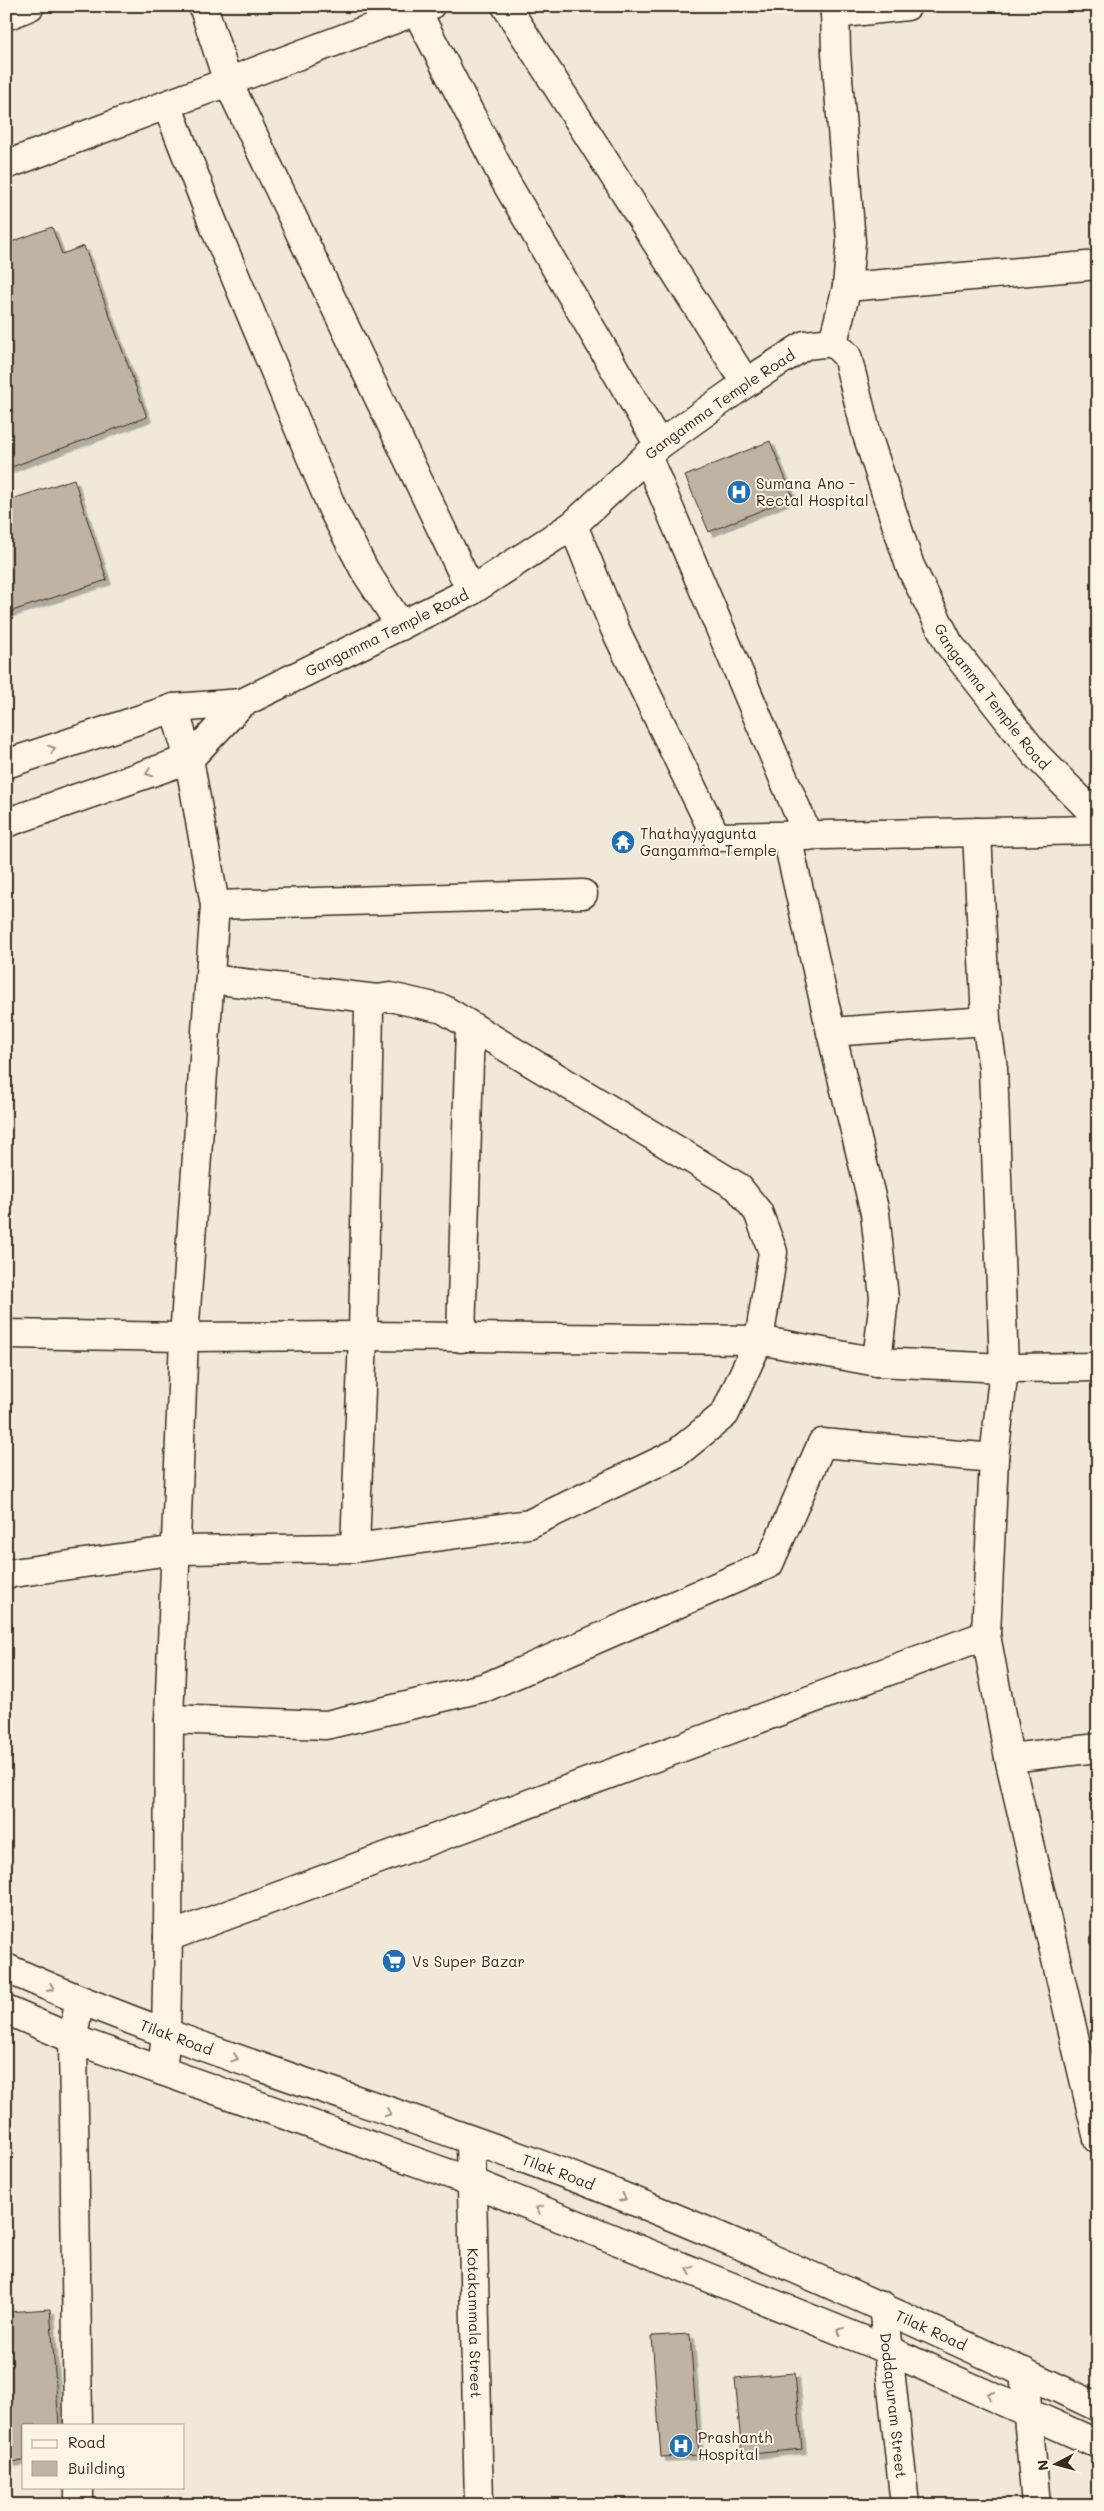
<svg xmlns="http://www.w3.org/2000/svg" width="1104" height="2511" font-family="Mali,sans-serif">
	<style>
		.building { fill: #beb3a4; stroke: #3b2a1e; filter: url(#shadow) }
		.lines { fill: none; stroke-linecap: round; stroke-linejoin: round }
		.minor-casing { stroke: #3b2a1e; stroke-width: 31 }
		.tertiary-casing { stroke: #3b2a1e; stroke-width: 31 }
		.secondary-casing { stroke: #3b2a1e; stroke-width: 31 }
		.minor { stroke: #fcf5e5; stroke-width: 28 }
		.tertiary { stroke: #fcf5e5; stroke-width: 28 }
		.secondary { stroke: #fcf5e5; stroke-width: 28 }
		.oneway { stroke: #9c9082 }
		.labels { text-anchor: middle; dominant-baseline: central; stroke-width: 4; stroke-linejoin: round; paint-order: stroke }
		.street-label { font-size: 15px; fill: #3b2a1e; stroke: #fcf5e5 }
		.poi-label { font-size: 15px; fill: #3b2a1e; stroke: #fcf5e5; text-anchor: start }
	</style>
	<defs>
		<filter id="shadow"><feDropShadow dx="4.5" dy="4.5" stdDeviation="0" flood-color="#0004"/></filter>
	</defs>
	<rect width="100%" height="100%" fill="#f0e9d9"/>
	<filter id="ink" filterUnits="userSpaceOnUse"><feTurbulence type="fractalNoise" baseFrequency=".02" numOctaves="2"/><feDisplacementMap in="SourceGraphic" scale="10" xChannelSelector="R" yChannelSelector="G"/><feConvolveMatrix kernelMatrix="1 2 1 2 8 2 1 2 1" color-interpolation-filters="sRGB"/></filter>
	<g filter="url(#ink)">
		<!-- building -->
		<path class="building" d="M 52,227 L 62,254 L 84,246 L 147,417 L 6,469 L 6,244 Z
			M 770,441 L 793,497 L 709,532 L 685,476 Z
			M 74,479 L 107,580 L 6,613 L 6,501 Z
			M 50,2309 L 59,2425 L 24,2425 L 24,2461 L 6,2462 L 6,2312 Z
			M 690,2334 L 699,2455 L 661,2457 L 652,2336 Z
			M 795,2373 L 802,2449 L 742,2455 L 735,2378 Z"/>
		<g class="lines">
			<!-- minor casing -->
			<g class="minor-casing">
				<g id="minor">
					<path d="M 203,6 L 228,82 L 471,591"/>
					<path d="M 414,6 L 504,179 L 659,445"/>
					<path d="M 506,6 L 746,383"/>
					<path d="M 835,14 L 907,6"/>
					<path d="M 6,16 L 30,6"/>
					<path d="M 167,105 L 215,228 L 333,510 L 365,571 L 401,626"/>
					<path d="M 6,165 L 430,6"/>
					<path d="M 847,287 L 1098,265"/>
					<path d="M 647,456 L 808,836"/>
					<path d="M 573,525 L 615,629 L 716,837 L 1098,830"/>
					<path d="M 977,832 L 986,1021 L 993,1068 L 1004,1368 L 994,1458"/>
					<path d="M 787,837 L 831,1032 L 875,1213 L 884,1298 L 877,1362"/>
					<path d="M 215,905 L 583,894"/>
					<path d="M 210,979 L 377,999"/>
					<path d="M 831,1032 L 986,1021"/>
					<path d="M 6,1334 L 184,1337 L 363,1336 L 759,1340 L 877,1362 L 1004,1368 L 1098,1367"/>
					<path d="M 461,1338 L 470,1026"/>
					<path d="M 6,1574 L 177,1550 L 355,1548 L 529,1524 L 677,1453 L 725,1414 L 759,1340 L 773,1252 L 758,1212 L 738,1187 L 443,1009 L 390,997 L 377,999 L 369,1009 L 363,1336 L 355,1548"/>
					<path d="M 169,1719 L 326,1725 L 486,1687 L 769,1564 L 822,1443 L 994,1458 L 986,1635 L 1009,1758"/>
					<path d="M 1098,1748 L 1009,1758 L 1098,2139"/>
					<path d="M 168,1937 L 986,1635"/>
					<path d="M 162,2071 L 166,2034 L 168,1937 L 169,1719 L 184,1337 L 215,905 L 189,759 L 174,708"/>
					<path id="s1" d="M 471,2142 L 479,2505"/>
					<path id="s2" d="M 883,2306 L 905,2505"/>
					<path d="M 1024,2372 L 1036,2505"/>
					<path d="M 78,2425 L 73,2039 L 79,2001"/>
					<path d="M 79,2487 L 79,2505"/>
				</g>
			</g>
			<!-- tertiary casing -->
			<g class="tertiary-casing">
				<g id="tertiary">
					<path d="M 833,342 L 847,287 L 851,242 L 836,53 L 835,6"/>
					<path d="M 6,764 L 174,708 L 242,703"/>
					<path id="s3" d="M 6,823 L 189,759 L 242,703 L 471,591 L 573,525 L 659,445 L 746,383 L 805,345 L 833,342 L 847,356 L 867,435 L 910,566 L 949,644 L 1036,755 L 1098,818"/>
				</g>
			</g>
			<!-- secondary casing -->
			<g class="secondary-casing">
				<g id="secondary">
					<path id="s4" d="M 6,1968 C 195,2053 396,2108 589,2183 C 761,2251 930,2328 1098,2407"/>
					<path d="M 6,2010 L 73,2039 L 472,2182 L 888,2350 L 1098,2444"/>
				</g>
			</g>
			<!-- minor -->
			<use href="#minor" class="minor"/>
			<!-- tertiary -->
			<use href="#tertiary" class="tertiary"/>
			<!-- secondary -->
			<use href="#secondary" class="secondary"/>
		</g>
		<!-- one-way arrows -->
		<defs><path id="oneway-chevron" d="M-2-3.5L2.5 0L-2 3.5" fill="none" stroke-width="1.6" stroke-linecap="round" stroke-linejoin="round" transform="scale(1.25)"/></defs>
		<g class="oneway">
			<use href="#oneway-chevron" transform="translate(52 749) rotate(-19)"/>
			<use href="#oneway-chevron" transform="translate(149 773) rotate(160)"/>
			<use href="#oneway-chevron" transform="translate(51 1988) rotate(24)"/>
			<use href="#oneway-chevron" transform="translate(235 2058) rotate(19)"/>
			<use href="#oneway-chevron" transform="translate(388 2113) rotate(19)"/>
			<use href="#oneway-chevron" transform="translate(623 2198) rotate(23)"/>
			<use href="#oneway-chevron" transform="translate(539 2209) rotate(-158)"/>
			<use href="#oneway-chevron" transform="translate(690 2270) rotate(-158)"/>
			<use href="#oneway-chevron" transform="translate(840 2331) rotate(-158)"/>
			<use href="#oneway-chevron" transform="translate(990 2395) rotate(-156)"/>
		</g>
	</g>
	<!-- icons -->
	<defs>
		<g id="hospital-disc" transform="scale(1.25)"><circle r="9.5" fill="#1f6fb2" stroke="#fcf5e5"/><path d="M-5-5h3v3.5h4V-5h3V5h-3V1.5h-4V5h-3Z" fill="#fff"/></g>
		<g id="temple-disc" transform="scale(1.25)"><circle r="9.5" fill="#1f6fb2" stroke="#fcf5e5"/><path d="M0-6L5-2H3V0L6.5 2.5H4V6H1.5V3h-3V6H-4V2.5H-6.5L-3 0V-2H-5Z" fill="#fff"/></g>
		<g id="supermarket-disc" transform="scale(1.25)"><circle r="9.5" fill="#1f6fb2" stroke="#fcf5e5"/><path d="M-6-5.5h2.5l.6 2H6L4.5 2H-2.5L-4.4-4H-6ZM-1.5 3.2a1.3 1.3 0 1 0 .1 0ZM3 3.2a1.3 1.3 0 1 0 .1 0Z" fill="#fff"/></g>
	</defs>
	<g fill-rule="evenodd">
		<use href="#hospital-disc" x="739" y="492"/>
		<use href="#temple-disc" x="623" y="842"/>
		<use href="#supermarket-disc" x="394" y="1961"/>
		<use href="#hospital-disc" x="681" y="2446"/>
	</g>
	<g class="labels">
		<!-- street labels -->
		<g class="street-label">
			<text stroke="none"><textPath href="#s3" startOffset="838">Gangamma Temple Road</textPath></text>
			<text stroke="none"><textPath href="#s3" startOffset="432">Gangamma Temple Road</textPath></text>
			<text stroke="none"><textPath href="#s3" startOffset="1364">Gangamma Temple Road</textPath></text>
			<text stroke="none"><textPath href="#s4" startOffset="184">Tilak Road</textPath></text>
			<text stroke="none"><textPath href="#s4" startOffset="589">Tilak Road</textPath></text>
			<text stroke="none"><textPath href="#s1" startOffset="181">Kotakammala Street</textPath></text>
			<text stroke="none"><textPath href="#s4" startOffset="994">Tilak Road</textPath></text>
			<text stroke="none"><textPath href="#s2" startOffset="100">Doddapuram Street</textPath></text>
		</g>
		<!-- poi labels -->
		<g class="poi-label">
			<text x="756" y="483">Sumana Ano -<tspan x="756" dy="17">Rectal Hospital</tspan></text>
			<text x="640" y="833">Thathayyagunta<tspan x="640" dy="17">Gangamma Temple</tspan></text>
			<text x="412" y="1961">Vs Super Bazar</text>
			<text x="698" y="2437">Prashanth<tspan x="698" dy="17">Hospital</tspan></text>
		</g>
	</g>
	<!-- margin -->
	<rect width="1104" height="2511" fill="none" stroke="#fcf5e5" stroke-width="25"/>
	<rect x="12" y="12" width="1079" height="2486" fill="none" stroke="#3b2a1e" stroke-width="2" filter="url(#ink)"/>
	<!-- legend -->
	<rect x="22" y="2424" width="162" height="65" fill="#fcf5e5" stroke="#afa495"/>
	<rect x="32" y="2440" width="25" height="8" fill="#fcf5e5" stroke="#afa495"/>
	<text x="68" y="2448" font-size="15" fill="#3b2a1e">Road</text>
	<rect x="32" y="2461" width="25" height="15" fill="#beb3a4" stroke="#afa495"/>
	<text x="68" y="2474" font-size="15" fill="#3b2a1e">Building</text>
	<!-- north arrow -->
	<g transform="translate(1056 2464) rotate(264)" stroke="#fcf5e5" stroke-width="4" paint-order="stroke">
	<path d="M0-4L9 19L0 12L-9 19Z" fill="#3b2a1e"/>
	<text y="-8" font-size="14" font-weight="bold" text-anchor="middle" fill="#3b2a1e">N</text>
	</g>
</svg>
